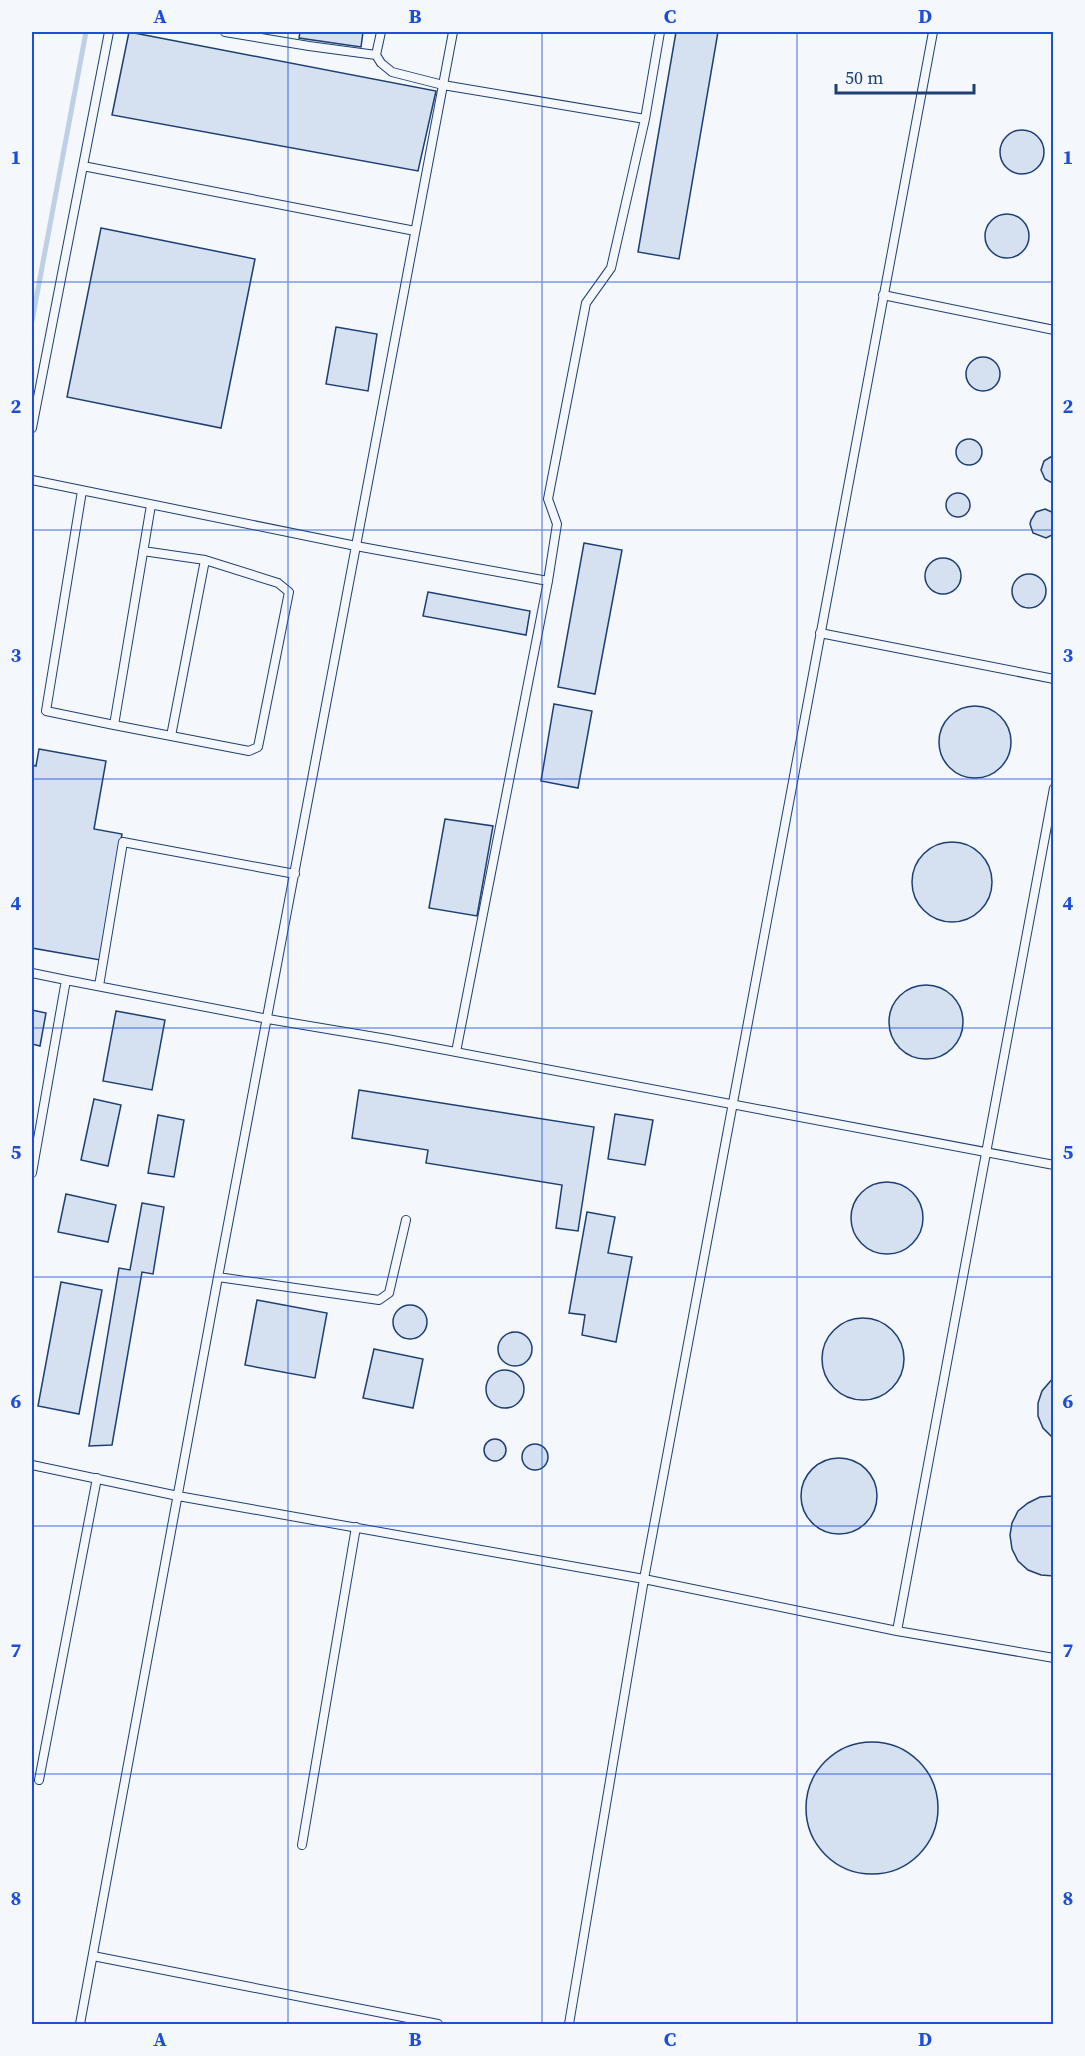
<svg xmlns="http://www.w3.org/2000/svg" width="1085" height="2056" font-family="'Source Serif 4',serif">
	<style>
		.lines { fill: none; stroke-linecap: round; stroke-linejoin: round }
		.stream { stroke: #bed0e5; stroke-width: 5 }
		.building { fill: #d5e0f0; stroke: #1d3f73; stroke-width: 1.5 }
		.lane-casing { stroke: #1d3f73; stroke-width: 10 }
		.lane { stroke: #f4f7fb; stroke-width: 8 }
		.grid { fill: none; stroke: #1d4ed8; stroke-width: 1.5; stroke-opacity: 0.55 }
		.neatline { fill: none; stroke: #1d4ed8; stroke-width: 2 }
		.grid-label { font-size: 20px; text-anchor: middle; font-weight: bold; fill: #1d4ed8 }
	</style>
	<rect width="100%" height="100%" fill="#f4f7fb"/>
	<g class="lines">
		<!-- stream -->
		<path class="stream" d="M 32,321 L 86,32"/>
	</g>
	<!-- building -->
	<path class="building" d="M 129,32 L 436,91 L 418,171 L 112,115 Z
		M 300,32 L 363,32 L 361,47 L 299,38 Z
		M 676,32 L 718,32 L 679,259 L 638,252 Z
		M1000 152a22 22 0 1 1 44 0a22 22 0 1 1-44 0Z
		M985 236a22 22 0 1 1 44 0a22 22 0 1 1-44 0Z
		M 101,228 L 255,259 L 221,428 L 67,397 Z
		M 336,327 L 377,334 L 368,391 L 326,384 Z
		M966 374a17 17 0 1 1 34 0a17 17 0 1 1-34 0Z
		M956 452a13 13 0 1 1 26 0a13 13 0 1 1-26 0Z
		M 1052,456 L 1054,456 L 1054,484 L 1045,479 L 1041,470 L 1044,461 Z
		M946 505a12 12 0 1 1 24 0a12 12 0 1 1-24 0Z
		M 1045,509 L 1054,513 L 1054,534 L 1046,538 L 1033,533 L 1030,524 L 1031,520 L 1036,512 Z
		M 584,543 L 622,550 L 595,694 L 558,687 Z
		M925 576a18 18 0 1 1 36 0a18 18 0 1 1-36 0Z
		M1012 591a17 17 0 1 1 34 0a17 17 0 1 1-34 0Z
		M 428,592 L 530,611 L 526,635 L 423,616 Z
		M 554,704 L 592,711 L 578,788 L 541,781 Z
		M939 742a36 36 0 1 1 72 0a36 36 0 1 1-72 0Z
		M 39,749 L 106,761 L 94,829 L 122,834 L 100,960 L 32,948 L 32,765 L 36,766 Z
		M 445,819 L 493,826 L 477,916 L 429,908 Z
		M912 882a40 40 0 1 1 80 0a40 40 0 1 1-80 0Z
		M889 1022a37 37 0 1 1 74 0a37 37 0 1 1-74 0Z
		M 32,1010 L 46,1013 L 40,1046 L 32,1044 Z
		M 116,1011 L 165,1020 L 152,1090 L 103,1081 Z
		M 359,1090 L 594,1127 L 578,1231 L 556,1228 L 562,1185 L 426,1163 L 428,1150 L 352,1138 Z
		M 94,1099 L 121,1105 L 108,1166 L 81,1160 Z
		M 615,1114 L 653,1120 L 645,1165 L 608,1159 Z
		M 158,1115 L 184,1120 L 174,1177 L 148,1173 Z
		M851 1218a36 36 0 1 1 72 0a36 36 0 1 1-72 0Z
		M 66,1194 L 116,1205 L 108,1242 L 58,1232 Z
		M 142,1203 L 164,1207 L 153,1274 L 142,1272 L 112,1445 L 89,1446 L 119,1268 L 130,1270 Z
		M 587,1212 L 615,1217 L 608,1253 L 632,1257 L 616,1342 L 582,1335 L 585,1315 L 569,1313 Z
		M 61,1282 L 102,1290 L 79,1414 L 38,1406 Z
		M 257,1300 L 327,1313 L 315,1378 L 245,1365 Z
		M393 1322a17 17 0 1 1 34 0a17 17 0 1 1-34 0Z
		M822 1359a41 41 0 1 1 82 0a41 41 0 1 1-82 0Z
		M498 1349a17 17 0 1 1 34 0a17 17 0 1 1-34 0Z
		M 374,1349 L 423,1359 L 413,1408 L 363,1398 Z
		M486 1389a19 19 0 1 1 38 0a19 19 0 1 1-38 0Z
		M 1054,1377 L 1054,1439 L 1043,1428 L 1038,1416 L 1038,1403 L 1042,1391 Z
		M484 1450a11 11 0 1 1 22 0a11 11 0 1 1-22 0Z
		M522 1457a13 13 0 1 1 26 0a13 13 0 1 1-26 0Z
		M801 1496a38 38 0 1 1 76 0a38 38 0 1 1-76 0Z
		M 1052,1496 L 1054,1576 L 1041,1575 L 1028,1570 L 1018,1561 L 1012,1549 L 1010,1535 L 1012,1523 L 1018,1511 L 1028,1503 L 1040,1497 Z
		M806 1808a66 66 0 1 1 132 0a66 66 0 1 1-132 0Z"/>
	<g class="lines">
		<!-- lane casing -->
		<g class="lane-casing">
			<path id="lane" d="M 225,32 L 309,46 L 376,55
				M 381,32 L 376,55 L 381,63 L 392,72 L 443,85 L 645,119
				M 83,166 L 415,231
				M 883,295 L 1054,330
				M 32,428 L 109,32
				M 32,480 L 356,546 L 548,581
				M 82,491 L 46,711 L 114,725
				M 151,505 L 114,725 L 249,751 L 258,747 L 289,592 L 278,583 L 205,560
				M 143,551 L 205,560 L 171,736
				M 820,633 L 1054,679
				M 32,973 L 66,980
				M 99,986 L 123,842 L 295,874
				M 456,1052 L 548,581 L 557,524 L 548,499 L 586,303 L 611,268 L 645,119 L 660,32
				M 32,1173 L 66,980 L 268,1019 L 387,1039 L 1054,1165
				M 218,1277 L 379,1300 L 389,1293 L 406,1220
				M 32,1465 L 178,1496 L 644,1579 L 897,1631 L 1054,1658
				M 897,1631 L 1054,788
				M 39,1780 L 97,1478
				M 302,1845 L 356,1527
				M 93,1956 L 438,2024
				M 80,2024 L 218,1277 L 453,32
				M 569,2024 L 644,1579 L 933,32"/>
		</g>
		<!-- lane -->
		<use href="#lane" class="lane"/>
	</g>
	<!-- grid -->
	<path class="grid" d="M 288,32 L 288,2024M 542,32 L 542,2024M 797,32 L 797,2024M 32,282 L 1054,282M 32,530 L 1054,530M 32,779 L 1054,779M 32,1028 L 1054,1028M 32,1277 L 1054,1277M 32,1526 L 1054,1526M 32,1774 L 1054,1774"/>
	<!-- border -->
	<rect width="1085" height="2056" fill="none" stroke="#f4f7fb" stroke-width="66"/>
	<!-- scale -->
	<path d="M836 84v9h138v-9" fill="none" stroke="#1d3f73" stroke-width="3"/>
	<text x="845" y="84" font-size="18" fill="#1d3f73" stroke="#f4f7fb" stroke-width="4.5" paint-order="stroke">50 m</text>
	<rect x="33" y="33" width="1019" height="1990" class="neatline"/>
	<g class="grid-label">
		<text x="160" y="23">A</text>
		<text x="415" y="23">B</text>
		<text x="670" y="23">C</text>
		<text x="925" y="23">D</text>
		<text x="16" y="164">1</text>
		<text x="1068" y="164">1</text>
		<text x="16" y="413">2</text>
		<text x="1068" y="413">2</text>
		<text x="16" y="662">3</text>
		<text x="1068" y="662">3</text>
		<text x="16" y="910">4</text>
		<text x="1068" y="910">4</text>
		<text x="16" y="1159">5</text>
		<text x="1068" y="1159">5</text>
		<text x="16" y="1408">6</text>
		<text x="1068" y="1408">6</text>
		<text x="16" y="1657">7</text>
		<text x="1068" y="1657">7</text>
		<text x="16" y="1905">8</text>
		<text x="1068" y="1905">8</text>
		<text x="160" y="2046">A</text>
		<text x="415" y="2046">B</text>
		<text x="670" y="2046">C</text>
		<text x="925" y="2046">D</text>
	</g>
</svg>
